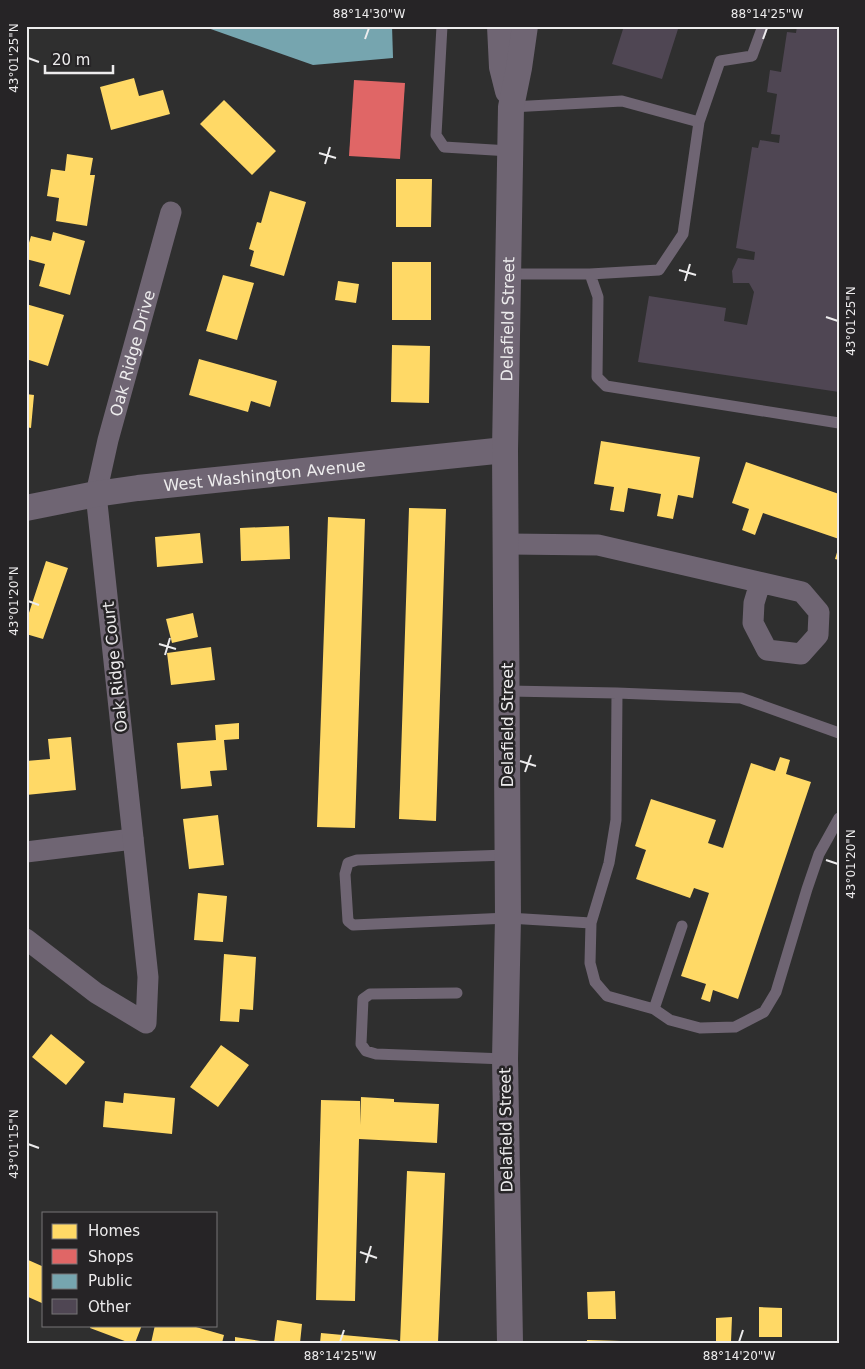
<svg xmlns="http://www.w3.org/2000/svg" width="865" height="1369" font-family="'DejaVu Sans',sans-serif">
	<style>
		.homes { fill: #ffd966 }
		.shops { fill: #e06666 }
		.public { fill: #76a5af }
		.building { fill: #4f4653 }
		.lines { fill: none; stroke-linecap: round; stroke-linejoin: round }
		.service { stroke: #6f6573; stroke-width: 11 }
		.minor { stroke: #6f6573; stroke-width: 21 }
		.tertiary { stroke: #6f6573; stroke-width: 26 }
		.ticks { fill: none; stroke: #edeced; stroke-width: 2 }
		.labels { text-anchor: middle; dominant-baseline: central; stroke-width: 5; stroke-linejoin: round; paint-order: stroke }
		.street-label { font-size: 16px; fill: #edeced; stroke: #262426 }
		.neatline { fill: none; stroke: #edeced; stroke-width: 2 }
		.ticks-label { font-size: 12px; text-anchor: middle; fill: #edeced }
	</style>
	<rect width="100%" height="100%" fill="#2f2f2f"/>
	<!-- homes -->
	<path class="homes" d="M 134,78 L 139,96 L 163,90 L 170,114 L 111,130 L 100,87 Z
		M 224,100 L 276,151 L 252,175 L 200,124 Z
		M 67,154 L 93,158 L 90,175 L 95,175 L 87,226 L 56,221 L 59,198 L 47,196 L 51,169 L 65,171 Z
		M 396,179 L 432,179 L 431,227 L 396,227 Z
		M 270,191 L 306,202 L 284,276 L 250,266 L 254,251 L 249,249 L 257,222 L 261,223 Z
		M 53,232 L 85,241 L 70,295 L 39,286 L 45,264 L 26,259 L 26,253 L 31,236 L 51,241 Z
		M 392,262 L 431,262 L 431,320 L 392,320 Z
		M 223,275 L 254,283 L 237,340 L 206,331 Z
		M 338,281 L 359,284 L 356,303 L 335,300 Z
		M 26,304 L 64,315 L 48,366 L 26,359 Z
		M 392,345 L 430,346 L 429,403 L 391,402 Z
		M 199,359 L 277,381 L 270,407 L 251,401 L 248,412 L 189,395 Z
		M 26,394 L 34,395 L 31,428 L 26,427 Z
		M 601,441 L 700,457 L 693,498 L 678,495 L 673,519 L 657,516 L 661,494 L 628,488 L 624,512 L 610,510 L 614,487 L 594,484 Z
		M 746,462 L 839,494 L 839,539 L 763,513 L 755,535 L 742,530 L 749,509 L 732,503 Z
		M 409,508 L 446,509 L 436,821 L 399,819 Z
		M 328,517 L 365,519 L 355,828 L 317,827 Z
		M 289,526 L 290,559 L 241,561 L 240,528 Z
		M 200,533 L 203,563 L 157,567 L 155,537 Z
		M 838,549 L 839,549 L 839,560 L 835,559 Z
		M 46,561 L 68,568 L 43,639 L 26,634 L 26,622 Z
		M 193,613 L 198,637 L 172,643 L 166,619 Z
		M 211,647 L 215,680 L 171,685 L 167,653 Z
		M 239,723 L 239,739 L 224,740 L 227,770 L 210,771 L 212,786 L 181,789 L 177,743 L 216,740 L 215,725 Z
		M 71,737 L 76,790 L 26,795 L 26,761 L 50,759 L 48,739 Z
		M 780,757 L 790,760 L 786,774 L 811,782 L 738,999 L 713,990 L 710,1002 L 701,999 L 706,984 L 681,976 L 709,893 L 694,888 L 690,898 L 636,879 L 646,850 L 635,846 L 651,799 L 716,820 L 708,843 L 723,848 L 751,763 L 775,771 Z
		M 218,815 L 224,865 L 189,869 L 183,819 Z
		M 198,893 L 227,896 L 223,942 L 194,940 Z
		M 224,954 L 256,957 L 253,1010 L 240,1009 L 239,1022 L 220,1021 Z
		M 51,1034 L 85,1062 L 66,1085 L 32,1057 Z
		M 221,1045 L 249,1065 L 218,1107 L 190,1087 Z
		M 124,1093 L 175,1098 L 172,1134 L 103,1127 L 105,1101 L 123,1103 Z
		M 361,1097 L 394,1099 L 394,1102 L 439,1104 L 437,1143 L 359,1139 L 355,1301 L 316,1300 L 321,1100 L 360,1101 L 360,1125 Z
		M 407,1171 L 445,1173 L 438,1343 L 400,1343 Z
		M 26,1259 L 44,1267 L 44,1304 L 26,1296 Z
		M 615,1291 L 616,1319 L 588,1319 L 587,1292 Z
		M 759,1307 L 782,1308 L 782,1337 L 759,1337 Z
		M 732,1317 L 731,1342 L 716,1342 L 716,1318 Z
		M 277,1320 L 302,1324 L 300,1343 L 274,1343 Z
		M 91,1325 L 142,1325 L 135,1343 L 130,1343 L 90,1328 Z
		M 155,1325 L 189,1325 L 224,1335 L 222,1343 L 151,1343 Z
		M 321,1333 L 398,1340 L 397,1343 L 320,1343 Z
		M 235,1337 L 267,1342 L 267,1343 L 235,1343 Z
		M 587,1340 L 621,1341 L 621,1343 L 587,1343 Z"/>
	<!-- shops -->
	<path class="shops" d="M 354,80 L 405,83 L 400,159 L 349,156 Z"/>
	<!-- public -->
	<path class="public" d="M 392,26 L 393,58 L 313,65 L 205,27 Z"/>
	<!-- building -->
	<path class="building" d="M 624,26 L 679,26 L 662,79 L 612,64 Z
		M 797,26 L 818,26 L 839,30 L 839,392 L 638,362 L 649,296 L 726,308 L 724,321 L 747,325 L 754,292 L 749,283 L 733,283 L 732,271 L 738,258 L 754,260 L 755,252 L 736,248 L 752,147 L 758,148 L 760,140 L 779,143 L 780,135 L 771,134 L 777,94 L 767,92 L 770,70 L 781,72 L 787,32 L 796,33 Z"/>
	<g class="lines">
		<!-- service -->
		<path class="service" d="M 442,26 L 436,135 L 444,147 L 510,151
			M 511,107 L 622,101 L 699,122 L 720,61 L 752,56 L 763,26
			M 508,274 L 590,274 L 659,270 L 683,234 L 699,122
			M 590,274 L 598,297 L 597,377 L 606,386 L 839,423
			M 507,691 L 617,693
			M 508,855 L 357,860 L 348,863 L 345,874 L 348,921 L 353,925 L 508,918 L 591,923
			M 682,926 L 654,1009 L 607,996 L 595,982 L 590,963 L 591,923 L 609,863 L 616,820 L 617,693 L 741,698 L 839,733
			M 457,993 L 370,994 L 363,999 L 361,1044 L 366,1051 L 376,1054 L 505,1059
			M 654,1009 L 670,1020 L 700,1028 L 735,1027 L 764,1012 L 776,992 L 807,889 L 819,854 L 839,818"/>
		<!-- minor -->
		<g class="minor">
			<path d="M 506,544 L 598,545 L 802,592 L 819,612 L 818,635 L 801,654 L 767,650 L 753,623 L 754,603 L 760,583"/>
			<path d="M 26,852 L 133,839"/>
			<path id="s1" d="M 26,939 L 96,993 L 146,1023 L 148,977 L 96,494 L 108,440 L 171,212"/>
		</g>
		<!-- tertiary -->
		<g class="tertiary">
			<path d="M 500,26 L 502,67 L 508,91"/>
			<path id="s2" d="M 26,508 L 96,494 L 138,488 L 505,450"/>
			<path id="s3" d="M 510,1343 L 505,1059 L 508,918 L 505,450 L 511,107 L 519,68 L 525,26"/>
		</g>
	</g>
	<!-- ticks -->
	<path class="ticks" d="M 365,39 L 369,28M 763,39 L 767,28M 28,58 L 39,62M 319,153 L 336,158M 325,164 L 330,147M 679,270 L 696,275M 685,281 L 690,264M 826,317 L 838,321M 28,601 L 39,605M 159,644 L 176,649M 165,655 L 170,638M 520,761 L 536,766M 525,772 L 531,755M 826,860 L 838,864M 28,1144 L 39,1148M 360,1252 L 377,1258M 366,1263 L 371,1246M 340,1342 L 344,1330M 739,1342 L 743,1330"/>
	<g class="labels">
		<!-- street labels -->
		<g class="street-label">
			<text stroke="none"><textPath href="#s3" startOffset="1024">Delafield Street</textPath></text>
			<text stroke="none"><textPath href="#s1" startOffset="824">Oak Ridge Drive</textPath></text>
			<text stroke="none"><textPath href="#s2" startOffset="241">West Washington Avenue</textPath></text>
			<text transform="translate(115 667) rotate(-96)">Oak Ridge Court</text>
			<text transform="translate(507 725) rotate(-90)">Delafield Street</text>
			<text transform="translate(506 1130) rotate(-91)">Delafield Street</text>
		</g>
	</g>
	<!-- border -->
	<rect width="865" height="1369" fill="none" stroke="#262426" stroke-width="55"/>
	<!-- legend -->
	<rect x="42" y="1212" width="175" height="115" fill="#262426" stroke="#767476"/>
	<rect x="52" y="1224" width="25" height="15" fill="#ffd966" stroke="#767476"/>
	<text x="88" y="1236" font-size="15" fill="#edeced">Homes</text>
	<rect x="52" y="1249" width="25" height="15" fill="#e06666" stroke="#767476"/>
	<text x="88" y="1262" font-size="15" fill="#edeced">Shops</text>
	<rect x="52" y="1274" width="25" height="15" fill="#76a5af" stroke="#767476"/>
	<text x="88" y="1286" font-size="15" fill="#edeced">Public</text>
	<rect x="52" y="1299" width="25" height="15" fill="#4f4653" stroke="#767476"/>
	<text x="88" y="1312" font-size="15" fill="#edeced">Other</text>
	<!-- scale -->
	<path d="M45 65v8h68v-8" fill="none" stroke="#edeced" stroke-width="2.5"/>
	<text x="52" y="65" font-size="15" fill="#edeced" stroke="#262426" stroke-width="4" paint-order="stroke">20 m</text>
	<rect x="28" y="28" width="810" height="1314" class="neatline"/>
	<g class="ticks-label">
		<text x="369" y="18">88°14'30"W</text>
		<text x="767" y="18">88°14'25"W</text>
		<text transform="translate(14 58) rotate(-90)" y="4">43°01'25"N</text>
		<text transform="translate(851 321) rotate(-90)" y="4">43°01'25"N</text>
		<text transform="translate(14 601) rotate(-90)" y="4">43°01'20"N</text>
		<text transform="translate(851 864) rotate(-90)" y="4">43°01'20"N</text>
		<text transform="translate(14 1144) rotate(-90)" y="4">43°01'15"N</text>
		<text x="340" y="1360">88°14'25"W</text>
		<text x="739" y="1360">88°14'20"W</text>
	</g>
</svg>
